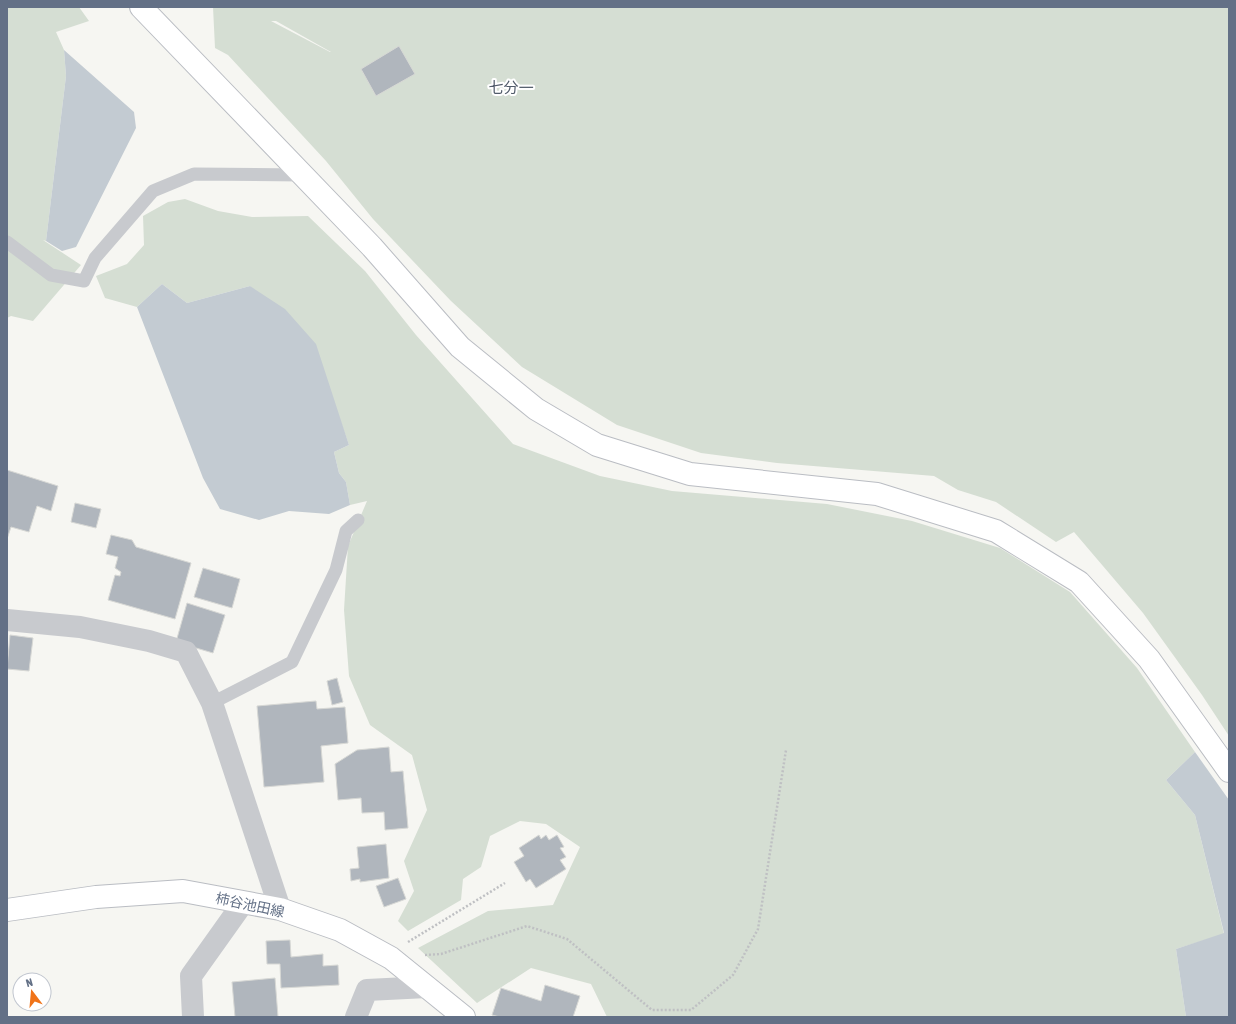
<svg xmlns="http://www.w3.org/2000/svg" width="1236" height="1024" font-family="'Asap Condensed','Noto Sans JP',sans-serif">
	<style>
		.green { fill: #d5ded3; fill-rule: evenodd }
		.water { fill: #c3cbd2 }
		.building { fill: #b0b6bd; stroke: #d7d8d5 }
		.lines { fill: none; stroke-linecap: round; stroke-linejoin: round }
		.secondary-casing { stroke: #babdc3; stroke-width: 24 }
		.path { stroke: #bfc0c3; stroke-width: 2.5; stroke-dasharray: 2 2; stroke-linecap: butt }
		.lane { stroke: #c8cace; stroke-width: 13 }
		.street { stroke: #c8cace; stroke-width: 22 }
		.secondary { stroke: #fff; stroke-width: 22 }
		.labels { text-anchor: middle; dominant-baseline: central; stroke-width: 4; stroke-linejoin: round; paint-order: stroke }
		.street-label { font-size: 14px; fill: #637086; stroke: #fff }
		.neighbourhood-label { font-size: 15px; fill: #515b6a; stroke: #fff }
	</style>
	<rect width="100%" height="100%" fill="#f6f6f2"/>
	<!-- green -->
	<path class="green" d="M 7,7 L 79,7 L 89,21 L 56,32 L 64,50 L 66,76 L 46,241 L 43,240 L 81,265 L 33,321 L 11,316 L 7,318 Z
		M 213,7 L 1229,7 L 1229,736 L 1202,695 L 1143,613 L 1074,532 L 1056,542 L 996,502 L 958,490 L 934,476 L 777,463 L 701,453 L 617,425 L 522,367 L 451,301 L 373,219 L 326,161 L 228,55 L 215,48 ZM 271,21 L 276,21 L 331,52 L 330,52 Z
		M 185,199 L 218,211 L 252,217 L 308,216 L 365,271 L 416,335 L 513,444 L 600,476 L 672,491 L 827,504 L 912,521 L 1000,548 L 1070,592 L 1137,668 L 1195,752 L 1166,780 L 1195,815 L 1224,934 L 1176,949 L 1186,1017 L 607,1017 L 591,984 L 531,968 L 477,1003 L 418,948 L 488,911 L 553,905 L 580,847 L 546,824 L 520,821 L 490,836 L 481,867 L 463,879 L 461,900 L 408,931 L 398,921 L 414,891 L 404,861 L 427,810 L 412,755 L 370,725 L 349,676 L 344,610 L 348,546 L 367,501 L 350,505 L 346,482 L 339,473 L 334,452 L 349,445 L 338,414 L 250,286 L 187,303 L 162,284 L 137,307 L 105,298 L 96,276 L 127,264 L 144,245 L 143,216 L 168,202 Z"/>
	<!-- water -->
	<path class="water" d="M 64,50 L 134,112 L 136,128 L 76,247 L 62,251 L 46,241 L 66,76 Z
		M 162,284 L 187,303 L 250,286 L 285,309 L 316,344 L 349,445 L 334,452 L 339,473 L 346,482 L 350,505 L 329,514 L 289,511 L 259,520 L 220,509 L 203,478 L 137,307 Z
		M 1195,752 L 1229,800 L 1229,1017 L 1186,1017 L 1176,949 L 1224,933 L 1195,815 L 1166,780 Z"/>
	<!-- building -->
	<path class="building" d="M 399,46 L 415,74 L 376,96 L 361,69 Z
		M 7,470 L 58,486 L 51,511 L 37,506 L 29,532 L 11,527 L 7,539 Z
		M 75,503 L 101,509 L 96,528 L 71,522 Z
		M 111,535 L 132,540 L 136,547 L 191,563 L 175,619 L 108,600 L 115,575 L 120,576 L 121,572 L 115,568 L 118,557 L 106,554 Z
		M 203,568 L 240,579 L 232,608 L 194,597 Z
		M 187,603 L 225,615 L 213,653 L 176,642 Z
		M 10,635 L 33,638 L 29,671 L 7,669 Z
		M 337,678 L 343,702 L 332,705 L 327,681 Z
		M 316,701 L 317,709 L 345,707 L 348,743 L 321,746 L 324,782 L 264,787 L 257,706 Z
		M 389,747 L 391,772 L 403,771 L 408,828 L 385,830 L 384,812 L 362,813 L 361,798 L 338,800 L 335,764 L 357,750 Z
		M 539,835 L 541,839 L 546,835 L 549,840 L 557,835 L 564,847 L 560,848 L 566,857 L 560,860 L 566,869 L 536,888 L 530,879 L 526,882 L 514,862 L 524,856 L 519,848 Z
		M 386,844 L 389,878 L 360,882 L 360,879 L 351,881 L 350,869 L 359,868 L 357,847 Z
		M 398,878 L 406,899 L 384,907 L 376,886 Z
		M 290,940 L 291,957 L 323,954 L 323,966 L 338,965 L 339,985 L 281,988 L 280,964 L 267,964 L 266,941 Z
		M 275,978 L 278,1017 L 235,1017 L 232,982 Z
		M 545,985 L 580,996 L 573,1017 L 500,1017 L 492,1015 L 501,988 L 541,1001 Z"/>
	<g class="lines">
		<!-- secondary casing -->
		<g class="secondary-casing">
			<path id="secondary" d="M 141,7 L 372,247 L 460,347 L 536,409 L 597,445 L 690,474 L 877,494 L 996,531 L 1079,582 L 1149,659 L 1229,771
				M 7,910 L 96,897 L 183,891 L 280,909 L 340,930 L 391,958 L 464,1017"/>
		</g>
		<!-- path -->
		<path class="path" d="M 408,942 L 505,883
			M 425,955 L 441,954 L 527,926 L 567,939 L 652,1010 L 691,1010 L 733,975 L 758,929 L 786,750"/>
		<!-- lane -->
		<path class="lane" d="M 7,242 L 51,275 L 84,281 L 95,258 L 153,191 L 194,174 L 303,175
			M 212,703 L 292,662 L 336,570 L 346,531 L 358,520"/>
		<!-- street -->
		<path class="street" d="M 7,620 L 80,627 L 149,641 L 186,652 L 212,703 L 280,909
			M 193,1017 L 191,976 L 243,903
			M 356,1017 L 367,990 L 427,987"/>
		<!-- secondary -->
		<use href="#secondary" class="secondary"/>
	</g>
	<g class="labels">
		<!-- street labels -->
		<g class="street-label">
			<text transform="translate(250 905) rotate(12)">柿谷池田線</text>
		</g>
		<!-- neighbourhood labels -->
		<g class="neighbourhood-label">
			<text x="511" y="87">七分一</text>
		</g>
	</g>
	<!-- border -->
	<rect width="1236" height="1024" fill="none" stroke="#637086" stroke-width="16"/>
	<!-- north arrow -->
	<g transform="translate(32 992) rotate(344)"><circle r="19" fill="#ffffff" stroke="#c1c6cf"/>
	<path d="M0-3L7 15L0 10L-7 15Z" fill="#f07319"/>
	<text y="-6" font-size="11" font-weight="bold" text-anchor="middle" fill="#637086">N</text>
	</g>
</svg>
